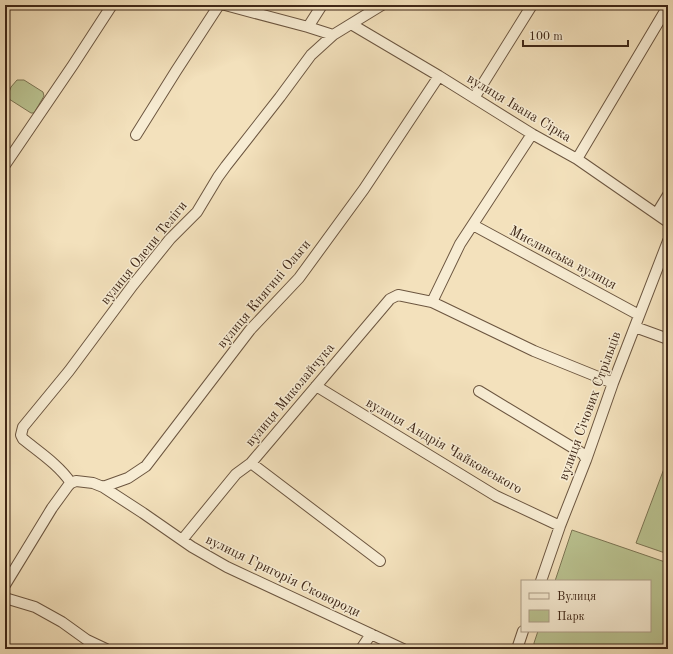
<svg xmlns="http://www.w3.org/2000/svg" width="673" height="654" font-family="'Old Standard TT',serif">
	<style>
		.green { fill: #bac391; stroke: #7c7554 }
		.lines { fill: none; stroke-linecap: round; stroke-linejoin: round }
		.minor-casing { stroke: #6c5640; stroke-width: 12 }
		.minor { stroke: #f7ecd3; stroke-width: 10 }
		.labels { text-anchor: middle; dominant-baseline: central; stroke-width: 3; stroke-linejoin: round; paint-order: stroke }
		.street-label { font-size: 14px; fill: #3f2717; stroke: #f7ecd3 }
	</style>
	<rect width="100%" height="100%" fill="#f3e1bc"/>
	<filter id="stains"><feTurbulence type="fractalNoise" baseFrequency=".005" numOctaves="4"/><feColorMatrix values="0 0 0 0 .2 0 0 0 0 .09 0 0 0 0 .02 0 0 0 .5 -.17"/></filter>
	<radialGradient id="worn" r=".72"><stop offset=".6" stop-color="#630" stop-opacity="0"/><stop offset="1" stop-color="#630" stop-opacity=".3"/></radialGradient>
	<!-- green -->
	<path class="green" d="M 17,80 L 24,80 L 43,92 L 44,96 L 34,113 L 31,113 L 9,99 L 8,95 L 11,87 Z
		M 668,458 L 668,554 L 636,543 Z
		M 572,530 L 668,563 L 668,649 L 534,649 L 534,643 L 538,631 L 650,631 L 650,581 L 555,581 Z"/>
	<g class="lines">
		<!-- minor casing -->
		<g class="minor-casing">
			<path id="minor" d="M 225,5 L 308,27 L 333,35
				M 351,24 L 439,76 L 532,134 L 577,159 L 668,222
				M 308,27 L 322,5
				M 474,98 L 532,5
				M 136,135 L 176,71 L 219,5
				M 577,159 L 668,6
				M 5,165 L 73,65 L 112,5
				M 657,213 L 668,195
				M 473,225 L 639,315
				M 432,302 L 460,244 L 532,134
				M 635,327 L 668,339
				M 316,386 L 496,496 L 560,526
				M 479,391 L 580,452 L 584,455 L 586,460
				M 251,463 L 380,561
				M 71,483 C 59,465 39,452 23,439 L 21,435 L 23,427 L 69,371 L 133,285 L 170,239 L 197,212 L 218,177 L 226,166 L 280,97 L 311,55 L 333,35 L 382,5
				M 103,487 L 128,478 L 146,466 L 250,330 L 299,278 L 364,189 L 439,76
				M 182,540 L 236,474 L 251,463 L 390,299 L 398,295 L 432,302 L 534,351 L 613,383
				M 541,581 L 560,526 L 586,460 L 613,383 L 668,241
				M 5,585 L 52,508 L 68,486 L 71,483 L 76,481 L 93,483 L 103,487 L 143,513 L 192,547 L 227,567 L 403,649
				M 5,598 L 35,607 L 62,622 L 87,640 L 106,649
				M 361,649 L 371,634
				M 517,649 L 523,631"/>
		</g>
		<!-- minor -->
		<use href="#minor" class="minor"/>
	</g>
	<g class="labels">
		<!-- street labels -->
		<g class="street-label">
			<text transform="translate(519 108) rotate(31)">вулиця Івана Сірка</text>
			<text transform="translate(144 253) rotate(-51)">вулиця Олени Теліги</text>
			<text transform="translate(563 258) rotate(28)">Мисливська вулиця</text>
			<text transform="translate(264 294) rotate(-50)">вулиця Княгині Ольги</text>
			<text transform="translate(290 395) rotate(-50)">вулиця Миколайчука</text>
			<text transform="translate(590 406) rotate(-70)">вулиця Січових Стрільців</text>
			<text transform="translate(444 446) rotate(30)">вулиця Андрія Чайковського</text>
			<text transform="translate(283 576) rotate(26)">вулиця Григорія Сковороди</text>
		</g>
	</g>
	<!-- margin -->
	<rect width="673" height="654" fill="none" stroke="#f3e1bc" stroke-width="20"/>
	<rect x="6" y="6" width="661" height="642" fill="none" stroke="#3f2717" stroke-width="2"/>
	<rect x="10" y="10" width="653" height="634" fill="none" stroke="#3f2717"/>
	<!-- legend -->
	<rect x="521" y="580" width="130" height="52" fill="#f7ecd3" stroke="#ad9d88"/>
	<rect x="529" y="593" width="20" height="6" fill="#f7ecd3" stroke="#ad9d88"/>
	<text x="557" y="600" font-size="12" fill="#3f2717">Вулиця</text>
	<rect x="529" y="610" width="20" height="12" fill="#bac391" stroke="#ad9d88"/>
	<text x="557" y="620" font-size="12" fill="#3f2717">Парк</text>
	<!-- scale -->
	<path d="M523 40v6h105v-6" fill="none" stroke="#3f2717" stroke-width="2"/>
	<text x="529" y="40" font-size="12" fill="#3f2717" stroke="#f7ecd3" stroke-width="3" paint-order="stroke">100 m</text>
	<rect width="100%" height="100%" filter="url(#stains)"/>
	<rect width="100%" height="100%" fill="url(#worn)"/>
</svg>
